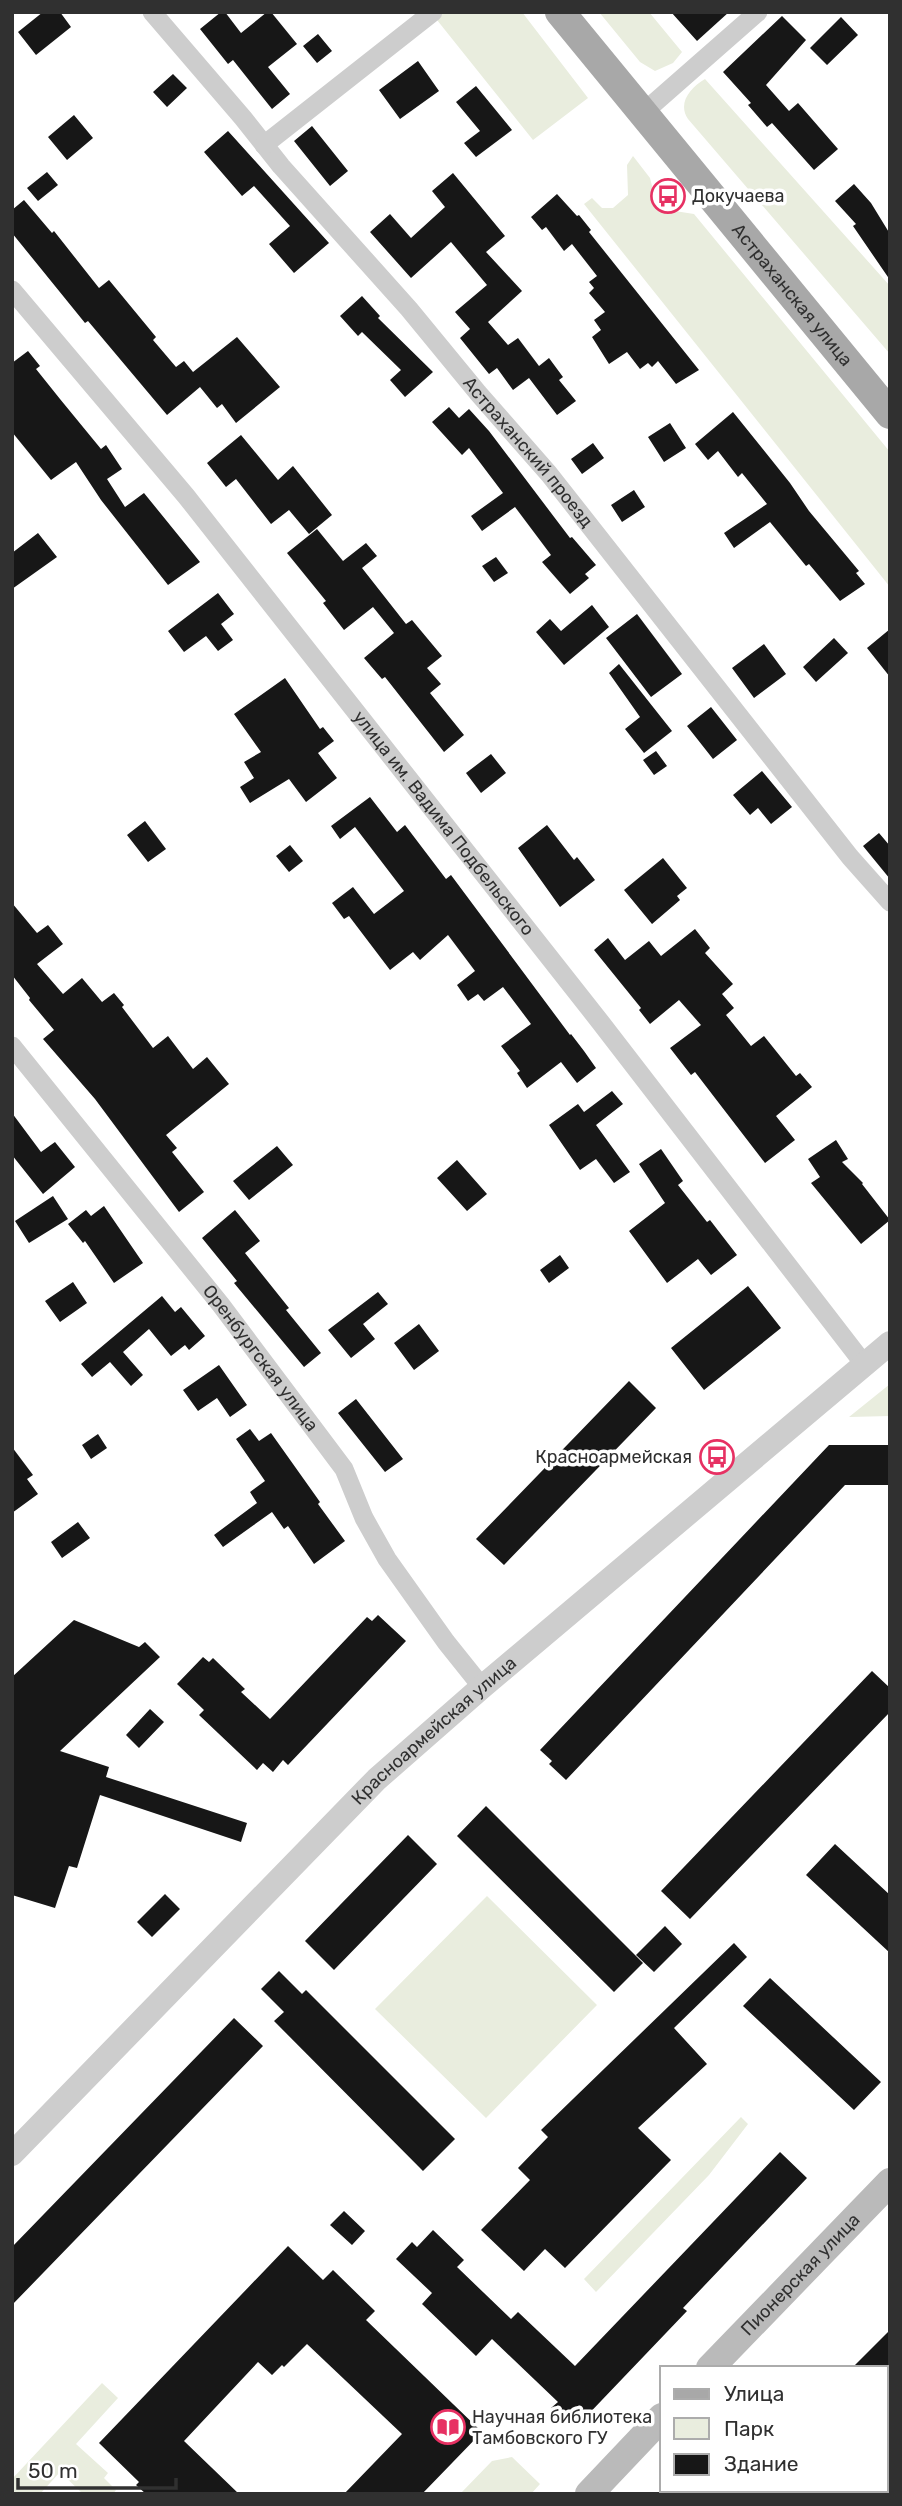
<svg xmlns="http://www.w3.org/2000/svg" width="902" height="2506" font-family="Rubik,sans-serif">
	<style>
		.green { fill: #e9edde }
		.building { fill: #171717 }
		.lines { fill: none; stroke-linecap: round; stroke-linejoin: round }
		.minor { stroke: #cdcdcd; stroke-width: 19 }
		.tertiary { stroke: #cdcdcd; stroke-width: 24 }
		.secondary { stroke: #bababa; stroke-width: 28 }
		.primary { stroke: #a8a8a8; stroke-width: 30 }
		.labels { text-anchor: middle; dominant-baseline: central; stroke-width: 7; stroke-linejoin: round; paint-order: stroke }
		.poi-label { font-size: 18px; fill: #303030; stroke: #fff; text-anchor: start }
		.street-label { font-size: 18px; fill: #303030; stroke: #fff }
	</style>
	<rect width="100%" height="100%" fill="#fff"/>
	<!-- green -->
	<path class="green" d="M 444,12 L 522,12 L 588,98 L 533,140 L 437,20 Z
		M 599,12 L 649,12 L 682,52 L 673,63 L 655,71 L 640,62 Z
		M 705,79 L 890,286 L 890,354 L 688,119 C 677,103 691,87 705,79 Z
		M 633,156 L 650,178 L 656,202 L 662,209 L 694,214 L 890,452 L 890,587 L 584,204 L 592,198 L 602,208 L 613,208 L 628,195 L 627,165 Z
		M 890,1384 L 890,1416 L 849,1417 Z
		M 487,1896 L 597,2005 L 486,2118 L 375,2009 Z
		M 741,2117 L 748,2124 L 709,2175 L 596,2292 L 584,2279 Z
		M 102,2383 L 118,2398 L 76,2444 L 108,2473 L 104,2478 L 116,2490 L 113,2494 L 83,2494 L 60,2472 L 40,2494 L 12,2494 L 12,2479 Z
		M 512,2457 L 540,2484 L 531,2494 L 460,2494 L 492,2461 Z"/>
	<!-- building -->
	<path class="building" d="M 43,12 L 60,12 L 71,27 L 36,55 L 18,32 Z
		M 221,12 L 225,12 L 241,33 L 267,12 L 271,12 L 297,44 L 268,67 L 290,94 L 272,109 L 233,60 L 228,64 L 200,29 Z
		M 671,12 L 729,12 L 697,41 Z
		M 782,16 L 806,40 L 766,85 L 789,111 L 798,103 L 838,149 L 814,170 L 772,123 L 767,127 L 748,105 L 751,103 L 723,72 Z
		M 841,17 L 858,35 L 827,65 L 810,48 Z
		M 318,34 L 332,51 L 317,63 L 303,46 Z
		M 418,61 L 439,91 L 400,119 L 379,90 Z
		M 173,74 L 187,88 L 167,107 L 153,92 Z
		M 476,86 L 512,130 L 476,157 L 464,143 L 480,131 L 456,102 Z
		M 74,115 L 93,138 L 67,160 L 48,137 Z
		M 312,126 L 348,171 L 330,186 L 294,141 Z
		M 228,131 L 329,243 L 294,273 L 269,244 L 290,226 L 254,186 L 242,196 L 204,152 Z
		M 47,172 L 58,185 L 38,201 L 27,188 Z
		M 453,173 L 505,236 L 486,252 L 522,291 L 488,322 L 508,345 L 518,338 L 539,366 L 549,358 L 563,377 L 559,380 L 576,401 L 557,415 L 529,378 L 513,390 L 497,368 L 489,374 L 460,338 L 470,329 L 455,312 L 487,285 L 451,242 L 411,278 L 370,232 L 390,214 L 411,238 L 445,207 L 432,191 Z
		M 854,184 L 871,203 L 890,234 L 890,280 L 853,226 L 856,224 L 835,201 Z
		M 557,194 L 577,216 L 579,215 L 591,230 L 589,232 L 699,370 L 676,384 L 658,361 L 652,367 L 648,363 L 640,369 L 627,352 L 609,364 L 592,337 L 601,330 L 594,320 L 605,312 L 589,293 L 594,288 L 589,282 L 597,276 L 572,244 L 564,251 L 546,227 L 542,230 L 531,217 Z
		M 24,200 L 52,233 L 54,231 L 99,288 L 109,280 L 156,337 L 153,340 L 176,367 L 184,361 L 193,372 L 237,337 L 280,387 L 236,423 L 222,404 L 217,408 L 200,387 L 167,415 L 88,321 L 85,323 L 12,233 L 12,210 Z
		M 362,296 L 380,316 L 378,318 L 433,372 L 405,397 L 390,380 L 401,370 L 362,332 L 358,336 L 340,316 Z
		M 28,351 L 40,366 L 36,369 L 60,399 L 101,449 L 106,445 L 122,469 L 107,479 L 125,507 L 144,493 L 200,562 L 168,585 L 101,500 L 76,462 L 51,480 L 12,432 L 12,363 Z
		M 449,407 L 459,418 L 469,409 L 489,431 L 570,538 L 572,537 L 596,565 L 585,574 L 589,578 L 570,594 L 542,562 L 551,555 L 515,507 L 482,531 L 471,516 L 503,493 L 469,448 L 462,455 L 432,422 Z
		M 733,412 L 790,483 L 809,511 L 859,571 L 856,573 L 865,584 L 840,601 L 809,564 L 806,566 L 770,522 L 734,548 L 724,533 L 767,504 L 742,473 L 738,477 L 718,451 L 708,460 L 695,444 Z
		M 670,423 L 686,448 L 664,462 L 648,437 Z
		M 241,435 L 278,480 L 293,466 L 332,515 L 309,534 L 289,510 L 271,524 L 236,479 L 226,487 L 207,463 Z
		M 593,443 L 604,458 L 582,474 L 571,459 Z
		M 634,490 L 645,507 L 622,522 L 611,505 Z
		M 317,529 L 343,561 L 366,543 L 377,556 L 362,568 L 406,624 L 412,620 L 442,656 L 427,668 L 441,684 L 430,693 L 464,735 L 444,752 L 385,677 L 382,679 L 364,658 L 394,633 L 373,607 L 344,630 L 323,603 L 326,601 L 287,553 Z
		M 38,533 L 57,557 L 12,589 L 12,553 Z
		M 496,557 L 508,573 L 494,582 L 482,566 Z
		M 218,593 L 234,614 L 221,624 L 233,640 L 218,651 L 206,636 L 184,652 L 168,631 Z
		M 592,605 L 609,627 L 564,665 L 536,632 L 550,619 L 561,631 Z
		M 637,614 L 682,674 L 651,697 L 606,638 Z
		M 890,629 L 890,677 L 867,648 Z
		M 834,638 L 848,653 L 816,682 L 803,667 Z
		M 764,644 L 786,674 L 754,698 L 732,668 Z
		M 619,664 L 672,731 L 644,753 L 625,729 L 640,717 L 609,673 Z
		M 285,678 L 320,729 L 323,727 L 334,741 L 318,753 L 337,778 L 306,802 L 289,779 L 250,803 L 240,787 L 254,778 L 244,762 L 261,752 L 234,714 Z
		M 711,707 L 737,740 L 713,759 L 687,726 Z
		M 656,751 L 667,766 L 654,775 L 643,760 Z
		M 491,754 L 506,773 L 481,793 L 466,773 Z
		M 762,771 L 792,807 L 771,824 L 758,808 L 750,815 L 733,795 Z
		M 370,797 L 397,832 L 405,825 L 446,879 L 451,875 L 570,1035 L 571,1034 L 584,1051 L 596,1068 L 577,1083 L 561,1062 L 527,1088 L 517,1073 L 520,1071 L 501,1046 L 531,1024 L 503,987 L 484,1001 L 478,994 L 468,1001 L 457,985 L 475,971 L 448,935 L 420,960 L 413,952 L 390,970 L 349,916 L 344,919 L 332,903 L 353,887 L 374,914 L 404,891 L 355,827 L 340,839 L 331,826 Z
		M 145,821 L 166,849 L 148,862 L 127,835 Z
		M 547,825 L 574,860 L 577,857 L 595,880 L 560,907 L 518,848 Z
		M 879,833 L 890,846 L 890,879 L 863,846 Z
		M 290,845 L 303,861 L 289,872 L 276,856 Z
		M 663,858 L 687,888 L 677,896 L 680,900 L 652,924 L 624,890 Z
		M 12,903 L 37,933 L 48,925 L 63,944 L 37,964 L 63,994 L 82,978 L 102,1002 L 114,993 L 124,1005 L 122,1007 L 153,1048 L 168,1036 L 193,1069 L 207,1057 L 229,1084 L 166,1135 L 177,1148 L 172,1152 L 204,1192 L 179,1212 L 95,1099 L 43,1039 L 54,1030 L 29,1000 L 30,998 L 12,975 Z
		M 695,929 L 710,948 L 705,953 L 733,984 L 722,994 L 734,1008 L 726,1015 L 751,1046 L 764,1036 L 796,1076 L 800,1073 L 812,1087 L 776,1116 L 795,1140 L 765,1163 L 695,1072 L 691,1075 L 670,1048 L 701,1025 L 679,1000 L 650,1024 L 639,1010 L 641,1008 L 594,950 L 608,938 L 625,960 L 649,941 L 661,956 Z
		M 612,1091 L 623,1104 L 596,1125 L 630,1172 L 614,1183 L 596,1159 L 580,1170 L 549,1125 L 578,1104 L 584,1112 Z
		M 12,1113 L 41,1152 L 55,1142 L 75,1167 L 43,1194 L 12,1155 Z
		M 836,1140 L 848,1159 L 842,1162 L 863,1183 L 862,1184 L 890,1220 L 861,1244 L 811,1183 L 820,1177 L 808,1159 Z
		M 277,1146 L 293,1165 L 249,1200 L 233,1181 Z
		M 661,1149 L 683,1181 L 678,1185 L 707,1222 L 710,1220 L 737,1255 L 711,1275 L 698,1259 L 667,1283 L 629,1231 L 665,1203 L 639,1164 Z
		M 457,1160 L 487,1194 L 467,1211 L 437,1178 Z
		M 53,1196 L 68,1219 L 29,1243 L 15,1221 Z
		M 104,1206 L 143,1263 L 114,1283 L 85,1241 L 83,1243 L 68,1224 L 86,1210 L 91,1216 Z
		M 235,1210 L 260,1241 L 245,1253 L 289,1308 L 286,1310 L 321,1353 L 304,1367 L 234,1283 L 237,1281 L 202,1238 Z
		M 560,1255 L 569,1268 L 549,1283 L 540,1270 Z
		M 73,1282 L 87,1303 L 60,1322 L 45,1301 Z
		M 748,1286 L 781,1328 L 704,1390 L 671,1348 Z
		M 378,1292 L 388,1304 L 363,1324 L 375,1339 L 351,1358 L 328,1330 Z
		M 162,1296 L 175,1312 L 181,1307 L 205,1336 L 189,1350 L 185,1345 L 171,1356 L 149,1329 L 123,1352 L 143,1375 L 131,1386 L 110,1362 L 92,1377 L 81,1364 Z
		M 419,1324 L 439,1351 L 414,1370 L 394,1343 Z
		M 219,1365 L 247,1405 L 230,1417 L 217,1398 L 198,1411 L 183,1390 Z
		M 629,1381 L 656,1408 L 504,1565 L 476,1539 Z
		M 356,1399 L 403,1459 L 385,1472 L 338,1413 Z
		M 250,1429 L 259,1441 L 271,1433 L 320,1502 L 318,1504 L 345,1541 L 314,1564 L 288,1526 L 284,1529 L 272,1512 L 223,1547 L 214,1535 L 257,1503 L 250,1492 L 265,1481 L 236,1439 Z
		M 98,1434 L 107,1448 L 91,1459 L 82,1445 Z
		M 829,1445 L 890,1445 L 890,1485 L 845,1485 L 566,1780 L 549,1764 L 552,1761 L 540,1750 Z
		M 12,1447 L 33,1475 L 27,1479 L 38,1494 L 12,1513 Z
		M 78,1522 L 90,1538 L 62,1558 L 51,1542 Z
		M 378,1615 L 406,1641 L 288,1765 L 283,1760 L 273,1772 L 263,1763 L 257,1770 L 199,1715 L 204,1710 L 177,1684 L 203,1657 L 209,1662 L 213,1658 L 245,1689 L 241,1692 L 270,1719 L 367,1617 L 372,1621 Z
		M 74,1620 L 139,1647 L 145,1642 L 160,1657 L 60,1751 L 109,1767 L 106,1777 L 247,1823 L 241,1842 L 100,1795 L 77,1868 L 69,1866 L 55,1908 L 12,1895 L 12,1677 Z
		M 872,1671 L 890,1688 L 890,1712 L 690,1919 L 661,1891 Z
		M 150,1709 L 164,1722 L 139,1748 L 126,1735 Z
		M 486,1806 L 643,1963 L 614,1992 L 457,1836 Z
		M 408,1835 L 437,1864 L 334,1970 L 305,1941 Z
		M 835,1844 L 890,1895 L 890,1953 L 806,1875 Z
		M 165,1894 L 180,1909 L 152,1937 L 137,1922 Z
		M 665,1926 L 682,1944 L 654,1972 L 636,1955 Z
		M 734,1943 L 747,1957 L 674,2028 L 707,2064 L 638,2128 L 671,2160 L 565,2268 L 545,2249 L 524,2271 L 481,2230 L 530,2180 L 518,2168 L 548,2137 L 541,2130 Z
		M 279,1971 L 302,1994 L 306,1990 L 455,2139 L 423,2171 L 274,2021 L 284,2012 L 261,1989 Z
		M 770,1978 L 881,2082 L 854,2110 L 743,2006 Z
		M 234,2018 L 263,2046 L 12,2305 L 12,2247 Z
		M 780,2152 L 807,2178 L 683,2308 L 687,2311 L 580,2423 L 570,2413 L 564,2420 L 551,2408 L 558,2402 L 492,2339 L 476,2356 L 422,2304 L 432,2293 L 396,2259 L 412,2242 L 417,2247 L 433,2230 L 464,2260 L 457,2267 L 511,2319 L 518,2312 L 575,2366 Z
		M 344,2211 L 365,2231 L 352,2245 L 330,2225 Z
		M 288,2246 L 323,2280 L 333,2270 L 375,2311 L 366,2320 L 482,2432 L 422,2494 L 344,2494 L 402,2434 L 307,2344 L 284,2367 L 282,2365 L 272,2375 L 258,2362 L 184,2441 L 239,2494 L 146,2494 L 136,2485 L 139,2482 L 99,2443 Z
		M 890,2330 L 890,2368 L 852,2368 Z"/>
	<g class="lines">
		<!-- minor -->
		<g class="minor">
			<path id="s1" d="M 152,12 L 243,118 L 281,166 L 409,309 L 478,393 L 549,474 L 850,857 L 890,902"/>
			<path d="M 644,112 L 758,12"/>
			<path d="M 264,145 L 433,12"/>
			<path id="s2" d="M 12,290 L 186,496 L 601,1023 L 864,1364"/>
			<path id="s3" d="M 12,1046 L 221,1305 L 344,1469 L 364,1518 L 387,1559 L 446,1642 L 482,1687"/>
		</g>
		<!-- tertiary -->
		<path class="tertiary" id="s4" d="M 12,2154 L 377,1779 L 482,1687 L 890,1343"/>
		<!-- secondary -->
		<g class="secondary">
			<path id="s5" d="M 710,2368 L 890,2182"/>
			<path d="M 589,2494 L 662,2417"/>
		</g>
		<!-- primary -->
		<path class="primary" id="s6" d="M 560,12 L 890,414"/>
	</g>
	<!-- icons -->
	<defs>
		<g id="bus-ring" transform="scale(1.75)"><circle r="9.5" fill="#fff" stroke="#e73163" stroke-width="1.5"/><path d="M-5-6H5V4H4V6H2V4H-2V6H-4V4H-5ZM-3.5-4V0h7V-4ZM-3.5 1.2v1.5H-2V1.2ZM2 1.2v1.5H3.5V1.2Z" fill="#e73163"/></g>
		<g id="library-ring" transform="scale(1.75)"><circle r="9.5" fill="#fff" stroke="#e73163" stroke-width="1.5"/><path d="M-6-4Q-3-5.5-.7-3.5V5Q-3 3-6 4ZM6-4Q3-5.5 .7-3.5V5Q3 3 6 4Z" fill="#e73163"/></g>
	</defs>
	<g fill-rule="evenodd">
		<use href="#bus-ring" x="668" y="196"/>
		<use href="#bus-ring" x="717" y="1457"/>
		<use href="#library-ring" x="448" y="2427"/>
	</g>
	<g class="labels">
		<!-- poi labels -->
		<g class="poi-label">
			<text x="692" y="196">Докучаева</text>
			<text x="692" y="1457" text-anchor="end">Красноармейская</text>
			<text x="472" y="2417">Научная библиотека<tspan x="472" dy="21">Тамбовского ГУ</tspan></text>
		</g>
		<!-- street labels -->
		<g class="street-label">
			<text stroke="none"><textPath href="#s6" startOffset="366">Астраханская улица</textPath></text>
			<text stroke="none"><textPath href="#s1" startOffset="579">Астраханский проезд</textPath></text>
			<text stroke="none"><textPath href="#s2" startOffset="686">улица им. Вадима Подбельского</textPath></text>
			<text stroke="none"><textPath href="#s3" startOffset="399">Оренбургская улица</textPath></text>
			<text stroke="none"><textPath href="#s4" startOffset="598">Красноармейская улица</textPath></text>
			<text stroke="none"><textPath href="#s5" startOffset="130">Пионерская улица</textPath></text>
		</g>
	</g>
	<!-- border -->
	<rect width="902" height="2506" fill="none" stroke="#303030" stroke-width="28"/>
	<!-- legend -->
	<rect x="660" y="2366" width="228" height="126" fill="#ffffff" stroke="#acacac" stroke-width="2"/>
	<rect x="674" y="2389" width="35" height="10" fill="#a8a8a8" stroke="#acacac" stroke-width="2"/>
	<text x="724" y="2401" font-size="21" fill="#303030">Улица</text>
	<rect x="674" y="2418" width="35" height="21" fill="#e9edde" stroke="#acacac" stroke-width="2"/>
	<text x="724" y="2436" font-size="21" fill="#303030">Парк</text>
	<rect x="674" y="2454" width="35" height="21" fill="#171717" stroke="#acacac" stroke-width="2"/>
	<text x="724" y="2471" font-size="21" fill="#303030">Здание</text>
	<!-- scale -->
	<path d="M18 2478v10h158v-10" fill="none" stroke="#303030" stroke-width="3.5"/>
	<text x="28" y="2478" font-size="21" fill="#303030" stroke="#ffffff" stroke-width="5" paint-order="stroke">50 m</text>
</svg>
